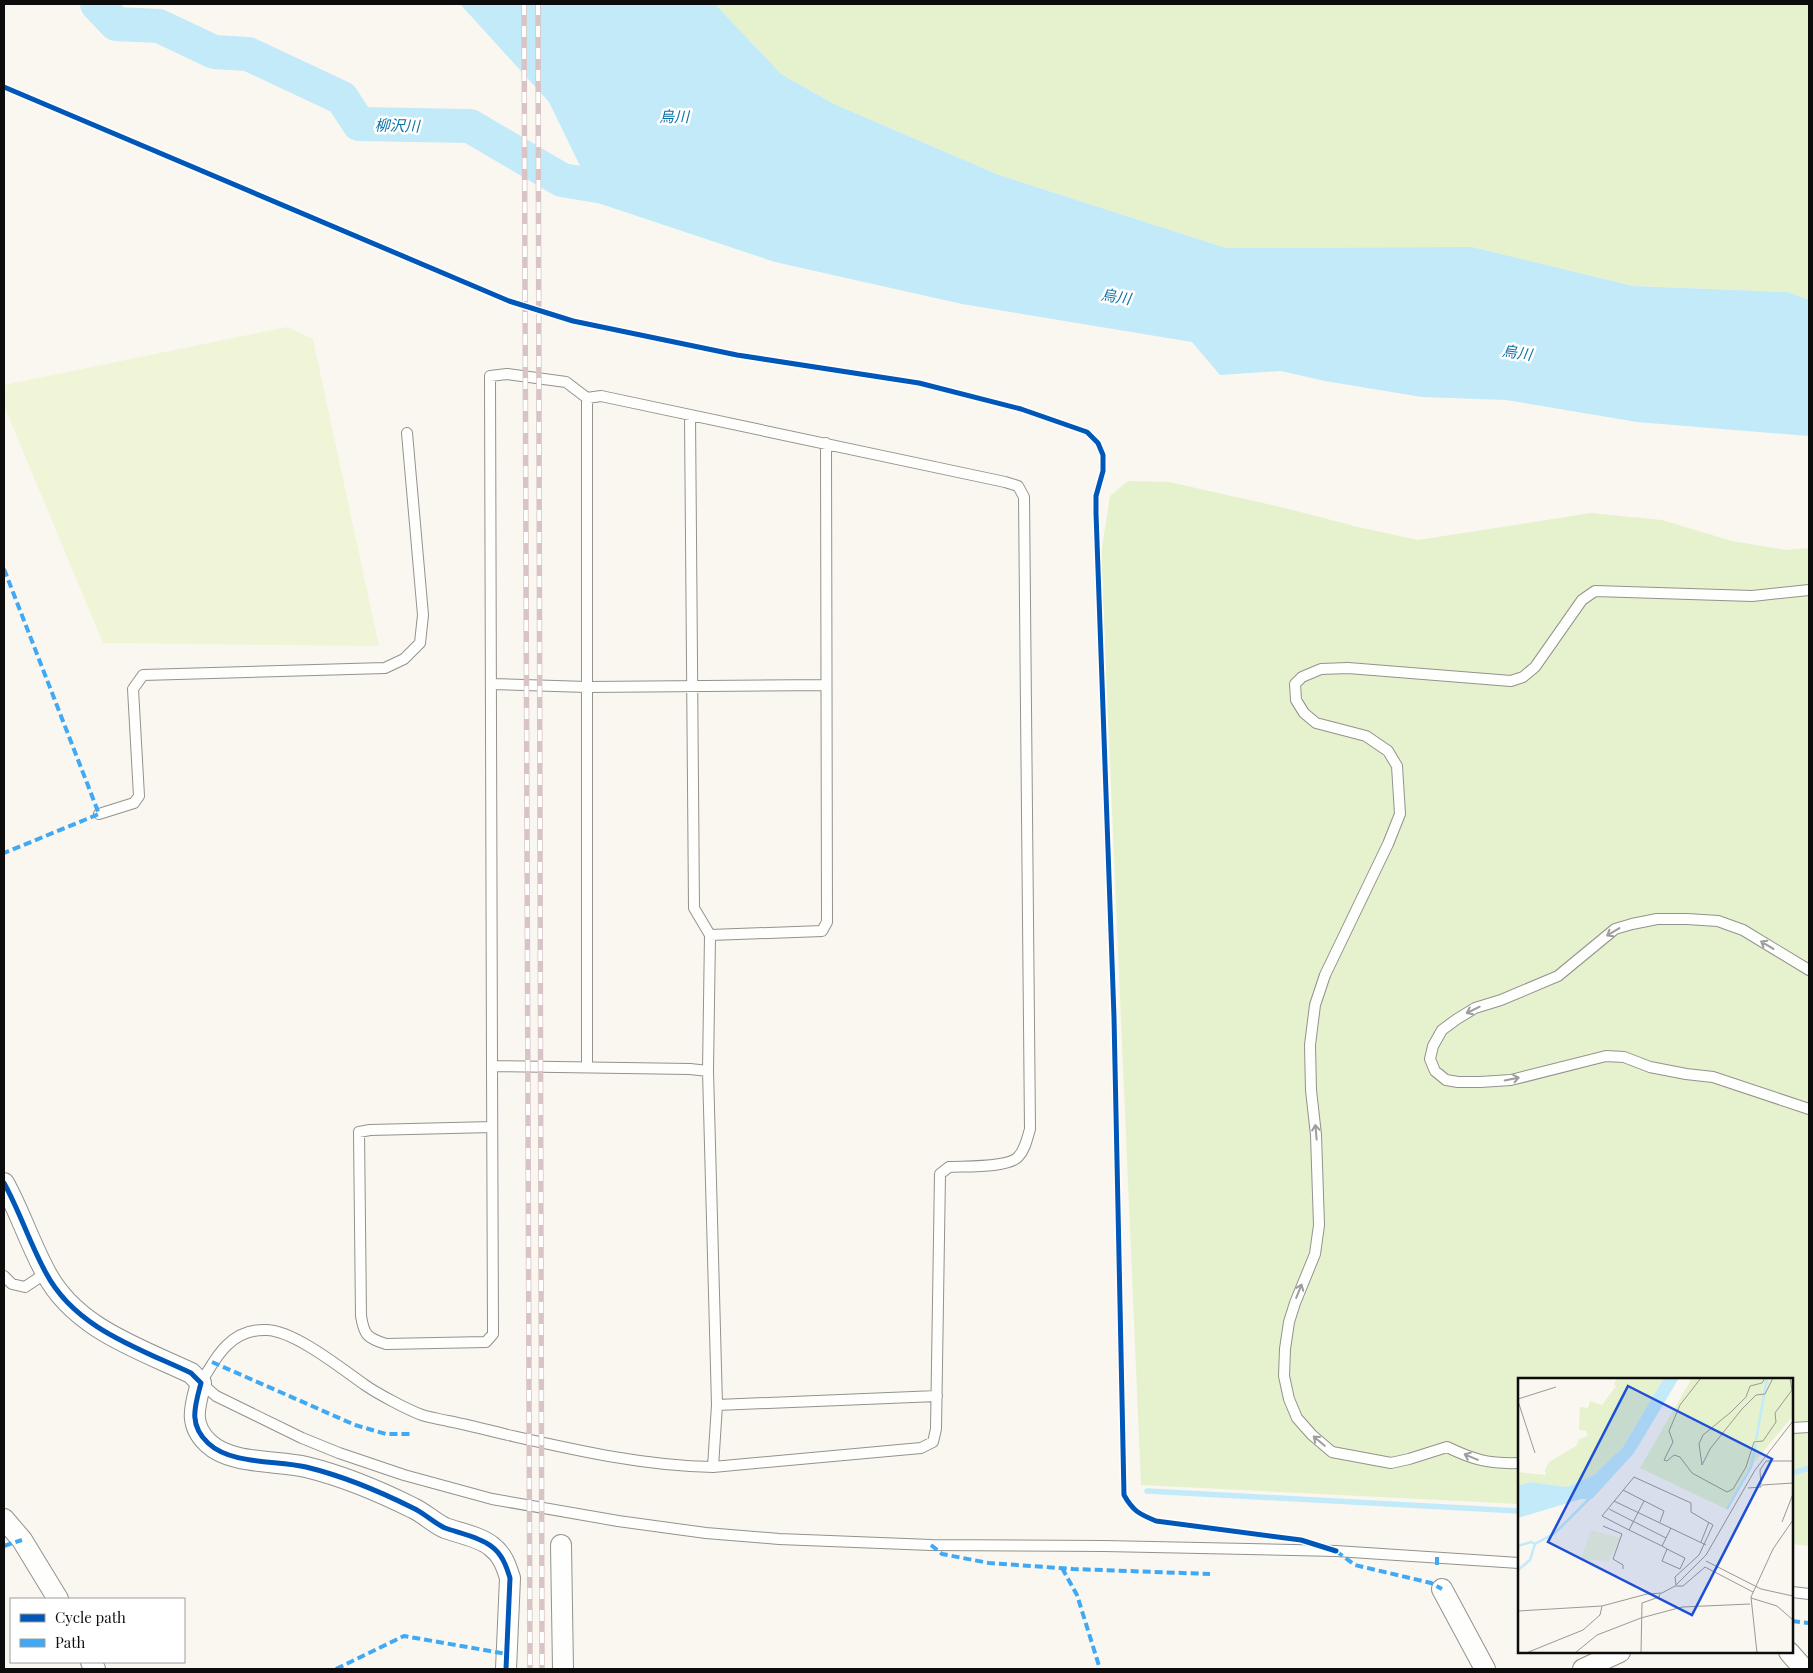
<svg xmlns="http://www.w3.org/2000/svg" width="1813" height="1673" font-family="'Playfair Display','Noto Sans JP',serif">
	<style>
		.green { fill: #e6f2cd }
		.pitch { fill: #f0f5d8 }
		.water { fill: #c2eaf8 }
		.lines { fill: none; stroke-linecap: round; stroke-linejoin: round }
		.stream { stroke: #c2eaf8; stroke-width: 5.5 }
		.river { stroke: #c2eaf8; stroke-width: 34 }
		.service-casing { stroke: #93928f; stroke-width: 12 }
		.minor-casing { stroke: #93928f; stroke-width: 22 }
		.service { stroke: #fefefd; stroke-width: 10 }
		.minor { stroke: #fefefd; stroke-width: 20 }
		.rail-casing { stroke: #d8c3c5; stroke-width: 5.5 }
		.rail { stroke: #fff; stroke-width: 4; stroke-dasharray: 11; stroke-linecap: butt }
		.quiet { stroke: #3fa9f5; stroke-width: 4; stroke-dasharray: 8 4; stroke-linecap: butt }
		.cycleway-casing { stroke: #fff; stroke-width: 8 }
		.cycleway { stroke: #0057b8; stroke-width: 5 }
		.oneway { stroke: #9d9d9d }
		.labels { text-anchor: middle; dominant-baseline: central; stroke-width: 5; stroke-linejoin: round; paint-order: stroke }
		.water-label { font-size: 15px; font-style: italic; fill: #0b72a8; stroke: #fff }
		.inset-river { fill: none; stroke: #c2eaf8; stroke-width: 2.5 }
		.inset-road { fill: none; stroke: #9b9995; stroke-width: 1 }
		.view { fill: #1d4ed8; fill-opacity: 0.15; stroke: #1d4ed8; stroke-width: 2.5 }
		.inset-edge { fill: none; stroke: #0c0c0c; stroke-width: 2.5 }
	</style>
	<rect width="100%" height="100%" fill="#faf7f0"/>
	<!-- green -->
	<path class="green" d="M 715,4 L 1809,4 L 1809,300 L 1788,292 L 1633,286 L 1472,247 L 1226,248 L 999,175 L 834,104 L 781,74 Z
		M 1128,481 L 1169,482 L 1277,506 L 1358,527 L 1418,540 L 1591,513 L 1662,520 L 1732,541 L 1786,550 L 1809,548 L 1809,1546 L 1792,1544 L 1792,1379 L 1519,1379 L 1519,1504 L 1141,1485 L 1101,554 L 1110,496 Z"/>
	<!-- pitch -->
	<path class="pitch" d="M 287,327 L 313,339 L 379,646 L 103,643 L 4,406 L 4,385 Z"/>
	<!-- water -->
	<path class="water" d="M 460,4 L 715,4 L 781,74 L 834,104 L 999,175 L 1226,248 L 1472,247 L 1633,286 L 1788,292 L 1809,300 L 1809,436 L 1637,422 L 1506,400 L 1422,397 L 1325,381 L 1281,371 L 1220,375 L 1192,342 L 962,304 L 775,262 L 598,203 L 549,102 Z"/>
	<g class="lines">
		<!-- stream -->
		<path class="stream" d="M 1792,1473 L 1809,1468
			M 1147,1491 L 1519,1511"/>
		<!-- river -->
		<path class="river" d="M 97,4 L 116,24 L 159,26 L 214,52 L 248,54 L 342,98 L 359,124 L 470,126 L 562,180 L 634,192"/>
		<!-- service casing -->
		<g class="service-casing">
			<path id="service" d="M 690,415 L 694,908 L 710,935 L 708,1071 L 717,1405 L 713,1467
				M 491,684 L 587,687 L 826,685
				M 99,814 L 134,803 L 139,796 L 133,689 L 143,675 L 385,668 L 404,659 L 420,643 L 423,615 L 407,433
				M 710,935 L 822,931 L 827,922 L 826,443
				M 1809,970 L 1743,930 L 1718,921 L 1687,919 L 1657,919 L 1632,924 L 1615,929 L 1558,976 L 1501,1000 L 1475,1008 L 1457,1019 L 1442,1030 L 1433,1046 L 1430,1059 L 1435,1071 L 1446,1080 L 1458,1082 L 1480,1082 L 1511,1080 L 1606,1056 L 1624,1057 L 1650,1067 L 1686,1074 L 1713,1077 L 1809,1109
				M 492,1066 L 690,1069 L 708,1071
				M 587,1067 L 587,398
				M 492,1127 L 370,1130 L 359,1132 L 361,1316 C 364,1335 367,1338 386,1344 L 486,1342 L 493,1334 L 492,1066 L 490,376 L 507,374 L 566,382 L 587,398 L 601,396 L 1005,482 L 1018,486 L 1024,497 L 1030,1129 C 1027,1139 1025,1150 1018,1157 C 1008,1168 964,1166 949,1167 L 940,1174 L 936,1429 L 933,1442 L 921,1448 L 713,1467 C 644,1466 575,1450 508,1435 C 488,1430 468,1425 448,1421 C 440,1419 431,1418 422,1415 C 408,1410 378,1394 365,1385 C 342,1369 295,1331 267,1330 C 232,1328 216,1356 201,1383 L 216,1396 L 302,1438 L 339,1453 L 404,1475 L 492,1499 L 618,1521 L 706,1533 L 779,1539 L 931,1545 L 1104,1546 L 1336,1551 L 1519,1563
				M 4,1276 L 12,1284 L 25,1287 L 46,1273
				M 717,1405 L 937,1396
				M 1792,1428 L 1809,1427
				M 1519,1463 C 1489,1464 1474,1460 1447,1447 L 1409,1459 L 1391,1463 L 1332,1452 L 1312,1435 L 1297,1418 L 1289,1399 L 1284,1376 L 1285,1349 L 1289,1322 L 1295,1303 L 1315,1254 L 1319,1225 L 1316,1135 L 1311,1090 L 1310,1045 L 1315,1005 L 1325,975 L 1388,844 L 1400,814 L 1397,766 L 1388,751 L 1366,736 L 1316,723 L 1304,713 L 1296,700 L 1295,684 L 1302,677 L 1321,669 L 1348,668 L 1511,681 L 1523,677 L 1535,667 L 1582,600 L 1595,591 L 1752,596 L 1809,590
				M 1792,1592 L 1809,1594"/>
		</g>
		<!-- minor casing -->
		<g class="minor-casing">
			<path id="minor" d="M 4,1183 C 20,1212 30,1244 46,1273 C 75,1328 138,1348 191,1373 L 201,1383 C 195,1406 188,1424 208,1443 C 231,1465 277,1460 306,1467 C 343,1476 379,1491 413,1508 C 424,1513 434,1523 445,1528 C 459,1533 480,1537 491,1546 C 502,1554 506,1565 510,1578 L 506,1669
				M 4,1519 L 22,1540 L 58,1599
				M 561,1545 L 563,1669
				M 1442,1589 L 1485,1669
				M 1789,1652 L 1804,1669
				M 91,1662 L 95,1669
				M 1583,1669 L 1620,1652"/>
		</g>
		<!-- service -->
		<use href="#service" class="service"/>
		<!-- minor -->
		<use href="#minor" class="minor"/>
		<!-- rail casing -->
		<g class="rail-casing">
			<path id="rail" d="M 524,4 L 530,1669
				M 538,4 L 542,1669"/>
		</g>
		<!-- rail -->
		<use href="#rail" class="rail"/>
		<!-- quiet -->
		<path class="quiet" d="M 4,569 L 99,814 L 4,853
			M 212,1362 L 355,1425 L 386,1434 L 413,1434
			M 931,1545 L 942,1554 L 989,1563 L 1073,1569 L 1210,1574
			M 4,1546 L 22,1540
			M 1336,1551 L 1355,1565 L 1431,1583 L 1442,1589
			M 1437,1557 L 1437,1565
			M 1062,1568 L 1077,1595 L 1100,1669
			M 1792,1621 L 1809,1623
			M 336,1669 L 404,1636 L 507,1654"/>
		<!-- cycleway casing -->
		<g class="cycleway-casing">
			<path id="cycleway" d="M 4,87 L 509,301 L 573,321 L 737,355 L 919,383 L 1021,409 L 1087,432 L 1098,443 L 1103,455 L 1103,471 L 1096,496 L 1096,513 L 1114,1017 L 1124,1495 C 1133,1511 1139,1514 1156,1521 L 1301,1540 L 1336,1551
				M 4,1183 C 20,1212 30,1244 46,1273 C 75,1328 138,1348 191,1373 L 201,1383 C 195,1406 188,1424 208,1443 C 231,1465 277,1460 306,1467 C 343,1476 379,1491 413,1508 C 424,1513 434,1523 445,1528 C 459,1533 480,1537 491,1546 C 502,1554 506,1565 510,1578 L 506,1669"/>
		</g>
		<!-- cycleway -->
		<use href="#cycleway" class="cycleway"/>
	</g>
	<!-- one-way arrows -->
	<defs><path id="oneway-shaft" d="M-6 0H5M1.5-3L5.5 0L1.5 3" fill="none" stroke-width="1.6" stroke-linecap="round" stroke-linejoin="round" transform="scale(1.25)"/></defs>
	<g class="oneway">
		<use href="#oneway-shaft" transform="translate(1613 932) rotate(149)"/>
		<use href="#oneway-shaft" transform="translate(1767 945) rotate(-149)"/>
		<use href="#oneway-shaft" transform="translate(1473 1010) rotate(154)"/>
		<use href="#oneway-shaft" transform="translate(1512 1079) rotate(-11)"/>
		<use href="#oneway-shaft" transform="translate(1316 1132) rotate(-95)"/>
		<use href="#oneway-shaft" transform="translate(1299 1291) rotate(-68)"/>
		<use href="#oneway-shaft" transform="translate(1319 1441) rotate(-140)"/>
		<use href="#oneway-shaft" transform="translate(1471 1457) rotate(-157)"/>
	</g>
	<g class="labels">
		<!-- water labels -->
		<g class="water-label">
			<text x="674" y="116">烏川</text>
			<text transform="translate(397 125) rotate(1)">柳沢川</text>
			<text transform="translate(1116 296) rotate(9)">烏川</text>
			<text transform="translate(1517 352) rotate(8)">烏川</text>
		</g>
	</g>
	<!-- overview -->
	<g transform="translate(1518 1378)">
		<rect width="275" height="275" fill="#faf7f0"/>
		<path d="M 99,0 L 146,0 L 105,69 L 76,97 L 49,109 L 12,104 L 0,108 L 0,94 L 28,97 L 27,92 L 31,84 L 58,68 L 61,61 L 70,58 L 68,53 L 61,52 L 62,29 L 70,30 L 72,23 L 84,27 L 98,8 L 96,6 ZM 174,0 L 275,0 L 275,38 L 232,89 L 208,131 L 122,90 Z" fill="#e6f2cd"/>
		<path d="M 73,152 L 103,160 L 90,183 L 63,181 Z" fill="#f0f5d8"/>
		<path d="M 146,0 L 161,0 L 116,75 L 74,121 L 63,121 L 0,140 L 0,108 L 12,104 L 49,109 L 76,97 L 105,69 Z" fill="#c2eaf8"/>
		<path class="inset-river" d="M 238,62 L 249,0M 209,131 L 233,89 L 238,66M 17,166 L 37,155 L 74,118M 0,168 L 13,164 L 17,166 L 12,182 L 0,192"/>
		<path class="inset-road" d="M 183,0 L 162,27 L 151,53 L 155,64 L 146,82 L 149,83 L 156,77 L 162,79 L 174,95 L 209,114 L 215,111 L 228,89 L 236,64 L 245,63 L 258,44 L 257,35 L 274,12 L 272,0M 247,0 L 244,5 L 232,8 L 228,19 L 213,34 L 185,57 L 181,66 L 184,87 L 192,71 L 224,31 L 238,17 L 247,16 L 255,0M 0,21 L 38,9M 0,23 L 17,75M 244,107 L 275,105M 230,110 L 243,109 L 242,92 L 248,83 L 275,83M 105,112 L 146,133 L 142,144M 96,123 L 188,167M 91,131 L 148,160M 264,144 L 275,116M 85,148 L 104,156 L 95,181 L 105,187 L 105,191M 111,152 L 126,123M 183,164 L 191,144M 144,168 L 153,150M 149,171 L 144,183 L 162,191 L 167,180 L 149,171 L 144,168 L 111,152 L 84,138 L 116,99 L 173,125 L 173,134 L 195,147 L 181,177 L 157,199 L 158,207 L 188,177 L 237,92 L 275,43M 188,183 L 243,211 L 275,218M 233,220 L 259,228 L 275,242M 0,233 L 84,228 L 129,216 L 144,215 L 157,208 L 165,208 L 187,189 L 235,214M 8,275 L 65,252 L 82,237 L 84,228M 57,275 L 79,257 L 123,240 L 164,229 L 232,226M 123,275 L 124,225 L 141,219 L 142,216M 239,275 L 233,219 L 255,171 L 275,142"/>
		<path class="view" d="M 110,8 L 254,81 L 174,237 L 30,164 Z"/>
		<rect width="275" height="275" class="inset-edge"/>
	</g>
	<!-- border -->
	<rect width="1813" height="1673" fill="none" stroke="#0c0c0c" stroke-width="10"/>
	<!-- legend -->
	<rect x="10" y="1598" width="175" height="65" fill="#ffffff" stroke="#9e9e9e"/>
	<rect x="20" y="1614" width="25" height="8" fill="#0057b8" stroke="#9e9e9e"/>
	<text x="55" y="1623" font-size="15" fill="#0c0c0c">Cycle path</text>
	<rect x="20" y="1639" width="25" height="8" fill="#3fa9f5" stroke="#9e9e9e"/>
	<text x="55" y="1648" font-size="15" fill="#0c0c0c">Path</text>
</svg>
